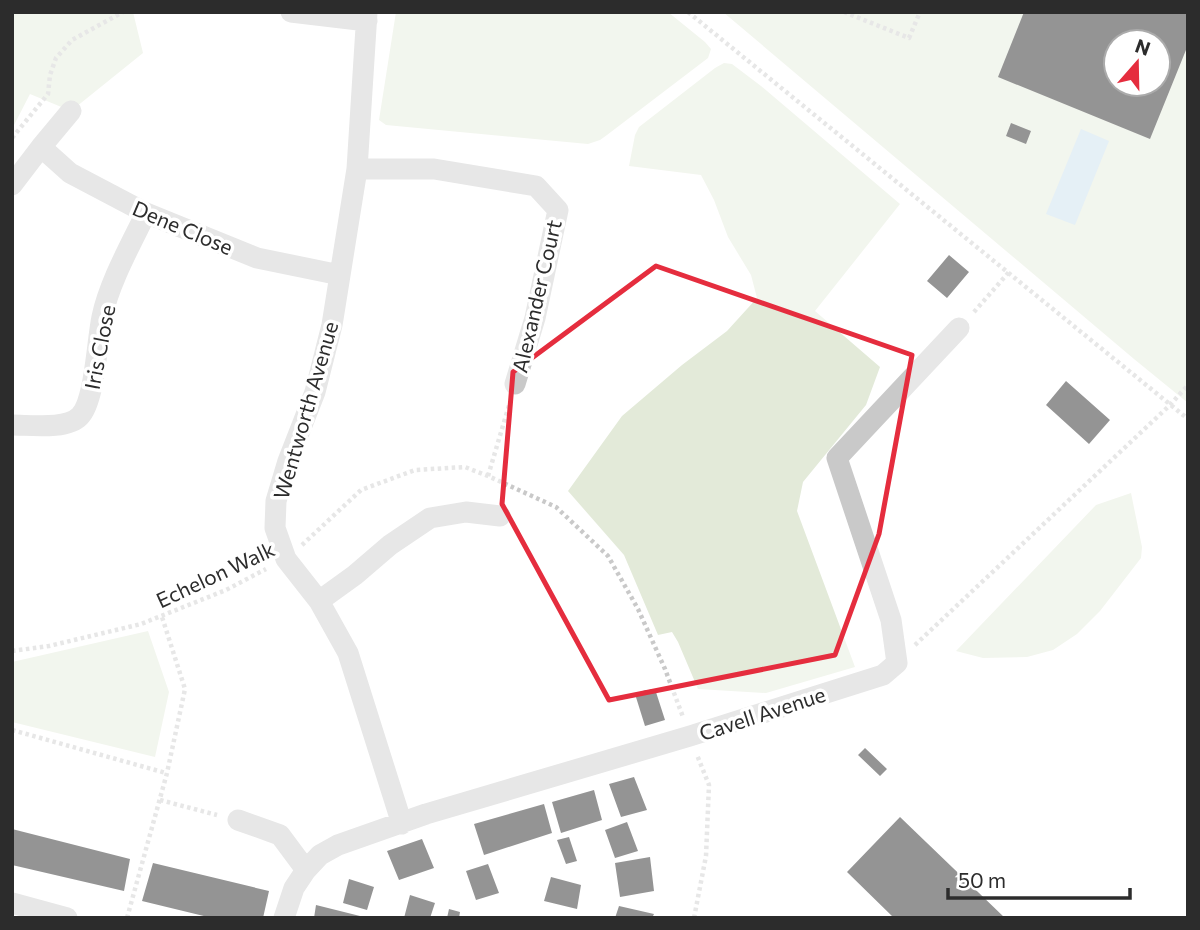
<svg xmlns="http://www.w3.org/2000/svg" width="1200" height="930" font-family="Commissioner,sans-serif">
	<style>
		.green { fill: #e3ead9; fill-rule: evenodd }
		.water { fill: #c5ddeb }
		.building { fill: #131313; fill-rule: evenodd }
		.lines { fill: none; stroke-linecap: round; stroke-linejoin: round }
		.path { stroke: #c9c9c9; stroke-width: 4.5; stroke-dasharray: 3.5 3.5; stroke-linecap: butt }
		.street { stroke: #c9c9c9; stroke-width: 21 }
		.marked { fill: none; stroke: #e52d3e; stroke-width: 5; stroke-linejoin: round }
		.labels { text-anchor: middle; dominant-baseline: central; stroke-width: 7; stroke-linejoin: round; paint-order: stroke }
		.street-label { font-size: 21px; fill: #2c2c2c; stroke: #fff }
	</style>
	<rect width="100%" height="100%" fill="#fff"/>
	<!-- green -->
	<path class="green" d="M 12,12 L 133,12 L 143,53 L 71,111 L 30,94 L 12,129 Z
		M 396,12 L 668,12 L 705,42 L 711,49 L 708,58 L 607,135 L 600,140 L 588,144 L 386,125 L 379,120 Z
		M 723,12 L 1188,12 L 1188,403 L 1134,359 ZM 1116,42 L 1158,42 L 1158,84 L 1116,84 Z
		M 724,63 L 732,64 L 761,86 L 900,204 L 815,311 L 880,367 L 866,405 L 803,482 L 797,511 L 855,667 L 766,693 L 698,689 L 678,642 L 672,632 L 658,635 L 624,555 L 568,491 L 622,416 L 682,365 L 727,331 L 757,298 L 751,275 L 728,237 L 714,200 L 701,175 L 629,166 L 635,135 L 639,127 L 715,68 Z
		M 1131,493 L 1142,547 L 1141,558 L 1100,611 L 1077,634 L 1053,650 L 1027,657 L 983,658 L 956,651 L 1096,505 Z
		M 148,631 L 169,692 L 155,757 L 12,722 L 12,662 Z"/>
	<!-- water -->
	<path class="water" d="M 1081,129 L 1109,141 L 1075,225 L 1046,214 Z"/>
	<!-- building -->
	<path class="building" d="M 1024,12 L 1188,12 L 1188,45 L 1150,139 L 998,77 ZM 1116,42 L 1158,42 L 1158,84 L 1116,84 Z
		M 1011,123 L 1031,131 L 1026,144 L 1006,136 Z
		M 949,255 L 969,272 L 947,298 L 927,281 Z
		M 1066,381 L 1110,420 L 1089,444 L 1046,405 Z
		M 655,689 L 665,720 L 645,726 L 635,694 L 643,691 Z
		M 865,748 L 887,769 L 880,776 L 858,755 Z
		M 634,777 L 647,810 L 621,817 L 609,784 Z
		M 594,790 L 602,820 L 561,833 L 552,802 Z
		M 544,804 L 552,833 L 484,855 L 474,824 Z
		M 900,817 L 1005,918 L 894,918 L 847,872 Z
		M 627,822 L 638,851 L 615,858 L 605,830 Z
		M 12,829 L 130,859 L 124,891 L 12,865 Z
		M 569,837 L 577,861 L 566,864 L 557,840 Z
		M 422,839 L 434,868 L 399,880 L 387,851 Z
		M 650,857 L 654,891 L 620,897 L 615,863 Z
		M 153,863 L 269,891 L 263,918 L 212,918 L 142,901 Z
		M 488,864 L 499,893 L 476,900 L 466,871 Z
		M 551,877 L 581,885 L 577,909 L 544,901 Z
		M 349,879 L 374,887 L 367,910 L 343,903 Z
		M 410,895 L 435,903 L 430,918 L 404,918 Z
		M 316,905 L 364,917 L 364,918 L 314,918 Z
		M 619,906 L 654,914 L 652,918 L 615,918 Z
		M 449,909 L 460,912 L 459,918 L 447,918 Z"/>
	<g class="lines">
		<!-- path -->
		<path class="path" d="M 688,12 L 1188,419
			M 844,12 L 909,38 L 920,12
			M 12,138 L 48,94 L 50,75 L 56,58 L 72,40 L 123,12
			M 974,312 L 1009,272
			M 488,476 L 510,402
			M 302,545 L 361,490 L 415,470 L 465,467 L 488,476 L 556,507 L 608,556 L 638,609 L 665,669 L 683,717
			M 915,645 L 1170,405 L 1188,385
			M 12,651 L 49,646 L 141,624 L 226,590 L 266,569
			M 12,730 L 166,773
			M 160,800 L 217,815
			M 127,918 L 167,773 L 185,689 L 162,617
			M 694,918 L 706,856 L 709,785 L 697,755"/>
		<!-- street -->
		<path class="street" d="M 291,12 L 367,21
			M 367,12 L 357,169 L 332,325 L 315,392 L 288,461 L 276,501 L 275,528 L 286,559 L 319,601 L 348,653 L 402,824
			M 41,147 L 71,111
			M 357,169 L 434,169 L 536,186 L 558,210 L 535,318 L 515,384
			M 12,185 L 41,147 L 70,173 L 146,213 L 257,258 L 340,275
			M 12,425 C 30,425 67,430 80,416 C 95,401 97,340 102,317 C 109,283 131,244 146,213
			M 319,601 L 355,575 L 390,545 L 430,518 L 466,512 L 500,516
			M 238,820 L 280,835 L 306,870
			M 12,903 L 67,918
			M 284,918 L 294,888 L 306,870 L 320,855 L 338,845 L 426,814 L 690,736 L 883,675 L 897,663 L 891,620 L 837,458 L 959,328"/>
	</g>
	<!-- marked area -->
	<path d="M0 0H1200V930H0ZM 656,266 L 912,355 L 879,534 L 835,655 L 609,700 L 502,504 L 513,372 Z" fill="#fff" fill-opacity=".55" fill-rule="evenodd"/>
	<path class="marked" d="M 656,266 L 912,355 L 879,534 L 835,655 L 609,700 L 502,504 L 513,372 Z"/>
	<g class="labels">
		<!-- street labels -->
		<g class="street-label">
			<text transform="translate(183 227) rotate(23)">Dene Close</text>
			<text transform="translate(536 296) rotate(-77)">Alexander Court</text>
			<text transform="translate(99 347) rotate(-79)">Iris Close</text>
			<text transform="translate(305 410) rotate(-74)">Wentworth Avenue</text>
			<text transform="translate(215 574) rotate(-25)">Echelon Walk</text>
			<text transform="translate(762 713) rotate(-18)">Cavell Avenue</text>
		</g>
	</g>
	<!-- border -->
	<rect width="1200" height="930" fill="none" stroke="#2c2c2c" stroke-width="28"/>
	<!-- north arrow -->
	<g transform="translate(1137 63) rotate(20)"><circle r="33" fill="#ffffff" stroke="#ababab" stroke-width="2"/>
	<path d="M0-5L12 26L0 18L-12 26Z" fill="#e52d3e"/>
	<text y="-10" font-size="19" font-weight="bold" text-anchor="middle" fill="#2c2c2c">N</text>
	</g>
	<!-- scale -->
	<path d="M948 888v10h182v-10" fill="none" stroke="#2c2c2c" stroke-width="3.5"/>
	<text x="958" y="888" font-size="21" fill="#2c2c2c" stroke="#ffffff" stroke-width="5" paint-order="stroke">50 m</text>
</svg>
